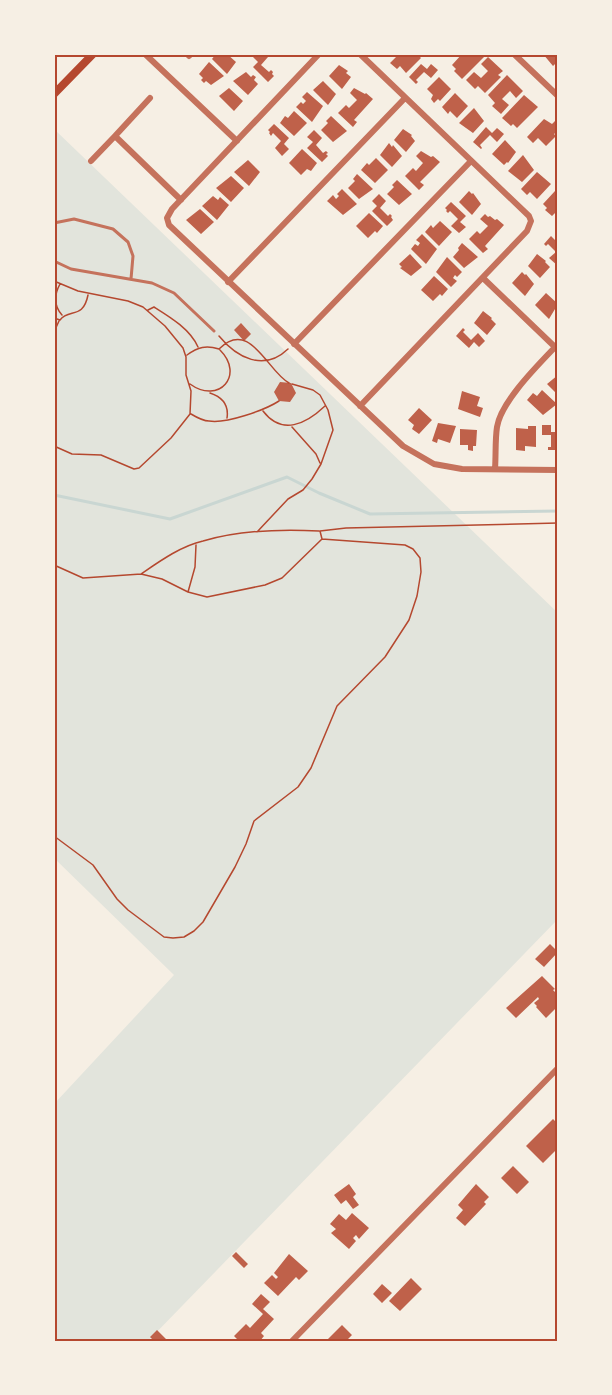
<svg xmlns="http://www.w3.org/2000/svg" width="612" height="1395" font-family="Lato,sans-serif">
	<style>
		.green { fill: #e2e4dc }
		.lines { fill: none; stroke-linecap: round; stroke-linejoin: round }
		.stream { stroke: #c9d6d2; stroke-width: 3 }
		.building { fill: #bf614a }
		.path { stroke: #b5482f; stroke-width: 1.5 }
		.service { stroke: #c5725c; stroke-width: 3 }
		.minor { stroke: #c5725c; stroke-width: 6 }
		.secondary { stroke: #b5482f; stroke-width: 8 }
		.neatline { fill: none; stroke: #b5482f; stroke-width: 2 }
	</style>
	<rect width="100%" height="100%" fill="#f6efe4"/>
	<!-- green -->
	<path class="green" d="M 54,129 L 558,613 L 558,919 L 148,1341 L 54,1341 L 54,1104 L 174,975 L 54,858 Z"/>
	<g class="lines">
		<!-- stream -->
		<path class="stream" d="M 54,495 L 170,519 L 287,477 L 319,493 L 370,514 L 558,511"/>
	</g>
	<!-- building -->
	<path class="building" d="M 216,54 L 227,54 L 236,62 L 227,74 L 212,59 Z
		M 256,54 L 264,54 L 268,57 L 261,65 L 269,72 L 271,70 L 273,72 L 272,74 L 274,76 L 268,82 L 253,67 L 258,62 L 253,57 Z
		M 399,54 L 417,54 L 421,58 L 406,73 L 400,66 L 397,69 L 390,63 Z
		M 462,54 L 480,54 L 484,57 L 462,79 L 454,71 L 456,69 L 452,65 Z
		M 543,54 L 558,54 L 558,61 L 553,66 Z
		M 488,57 L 503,71 L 498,75 L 501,77 L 485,93 L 478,86 L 475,89 L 466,80 L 474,72 L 481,78 L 488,71 L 481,64 Z
		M 209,62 L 224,76 L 211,85 L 206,81 L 204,83 L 201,80 L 203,78 L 199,74 Z
		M 421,64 L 427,69 L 431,64 L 438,70 L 431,78 L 424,72 L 416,80 L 418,82 L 416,84 L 409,77 Z
		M 339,65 L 348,71 L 346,73 L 351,77 L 342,89 L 329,76 Z
		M 246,72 L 251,77 L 253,75 L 256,77 L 254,80 L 258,84 L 248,95 L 233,81 Z
		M 507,75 L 523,91 L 516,98 L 510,91 L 502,99 L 509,105 L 501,114 L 492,106 L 495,103 L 488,95 Z
		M 439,77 L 451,89 L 440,101 L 438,99 L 434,103 L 431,99 L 433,95 L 427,89 Z
		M 323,81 L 336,94 L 328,105 L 313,90 Z
		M 229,88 L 243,101 L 234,111 L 219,96 Z
		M 354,88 L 365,94 L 366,93 L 373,99 L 354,120 L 357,122 L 353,127 L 338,113 L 346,105 L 349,108 L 357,100 L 350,93 Z
		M 307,92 L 323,106 L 312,122 L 296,107 L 301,102 L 303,104 L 306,101 L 302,97 Z
		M 455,93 L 468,106 L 457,118 L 450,111 L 448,114 L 442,107 Z
		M 524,95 L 538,107 L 517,128 L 513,124 L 511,126 L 502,118 Z
		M 474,108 L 484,121 L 473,133 L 459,123 Z
		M 294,111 L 307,123 L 294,136 L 280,123 L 285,116 L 288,118 Z
		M 331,116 L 347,131 L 333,142 L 321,130 L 328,123 L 326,121 Z
		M 544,119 L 552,124 L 555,121 L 558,124 L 558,131 L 554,134 L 556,136 L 546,146 L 538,138 L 533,143 L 527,137 Z
		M 274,124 L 289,138 L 284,144 L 289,149 L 282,156 L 275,148 L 281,141 L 273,133 L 271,136 L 269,133 L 270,132 L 268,130 Z
		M 486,127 L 492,133 L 497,128 L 504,134 L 497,142 L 490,135 L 480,145 L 482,148 L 481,149 L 473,142 Z
		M 403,129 L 412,135 L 411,136 L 415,141 L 406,152 L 394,140 Z
		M 314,130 L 322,138 L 316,145 L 323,153 L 326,151 L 328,153 L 326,154 L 328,156 L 322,162 L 307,148 L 313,142 L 307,137 Z
		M 505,140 L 516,152 L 508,163 L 507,162 L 504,165 L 492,154 Z
		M 389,143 L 392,147 L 393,145 L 402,156 L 392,167 L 380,155 Z
		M 302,149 L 317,163 L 311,171 L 307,169 L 301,175 L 289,163 Z
		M 421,151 L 431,157 L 433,156 L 440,162 L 420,182 L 424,185 L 419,190 L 405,176 L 413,168 L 416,171 L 423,163 L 416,156 Z
		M 523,155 L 534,170 L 522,182 L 508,171 Z
		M 376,158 L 388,170 L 375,183 L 361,170 L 367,163 L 369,165 Z
		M 248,160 L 260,172 L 249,186 L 234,172 Z
		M 537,172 L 551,184 L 537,199 L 530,192 L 527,195 L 521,189 Z
		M 357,174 L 373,189 L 359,199 L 348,188 L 355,181 L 353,179 Z
		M 231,176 L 244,188 L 231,202 L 216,188 Z
		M 397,180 L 412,194 L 399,205 L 387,194 L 394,187 L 392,185 Z
		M 342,189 L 357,204 L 343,215 L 327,201 L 333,195 L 336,199 L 339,196 L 337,194 Z
		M 469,191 L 472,194 L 473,193 L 481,204 L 472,215 L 459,202 Z
		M 555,191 L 558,194 L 558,210 L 552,216 L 545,210 L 547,208 L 543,204 Z
		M 379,194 L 386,201 L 380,208 L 388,216 L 390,214 L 392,216 L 391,217 L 393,220 L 387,226 L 372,211 L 377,206 L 372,201 Z
		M 213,196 L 218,200 L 220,197 L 229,205 L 217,220 L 202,206 Z
		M 451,202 L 466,216 L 460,222 L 466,227 L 459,233 L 451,226 L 458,219 L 450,211 L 448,213 L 446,211 L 447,210 L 445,208 Z
		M 200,209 L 214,222 L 201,234 L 186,220 Z
		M 369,213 L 383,226 L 377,233 L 375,231 L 368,238 L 356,226 Z
		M 485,214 L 488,217 L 490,216 L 495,220 L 497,219 L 504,225 L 485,246 L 488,249 L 483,253 L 469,239 L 477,231 L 480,234 L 488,226 L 480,219 Z
		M 440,221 L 452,232 L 439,246 L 425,232 L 431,225 L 433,228 Z
		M 422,234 L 437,249 L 426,264 L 411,249 L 415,244 L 418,246 L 420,243 L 416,240 Z
		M 551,236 L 558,243 L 558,266 L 549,258 L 556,252 L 548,244 L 546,246 L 544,244 Z
		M 462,243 L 478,257 L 464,268 L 453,257 L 459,250 L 458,248 Z
		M 410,254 L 422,267 L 411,276 L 400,268 L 402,267 L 399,264 Z
		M 537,254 L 546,261 L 545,262 L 550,267 L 540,278 L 528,266 Z
		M 447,257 L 462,272 L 457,277 L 455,275 L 453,278 L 457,281 L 451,287 L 436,272 Z
		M 522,272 L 525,275 L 526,274 L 534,284 L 525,296 L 512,283 Z
		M 434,276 L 448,289 L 442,296 L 440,294 L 433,301 L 421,290 Z
		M 546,293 L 558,304 L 549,319 L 535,305 Z
		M 483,311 L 492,318 L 491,319 L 496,324 L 487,335 L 474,323 Z
		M 241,323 L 251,334 L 244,341 L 234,330 Z
		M 463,328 L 465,330 L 463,332 L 471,340 L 478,333 L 485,341 L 479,347 L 474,342 L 469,348 L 456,336 Z
		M 558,375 L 558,395 L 547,384 Z
		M 280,382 L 291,383 L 296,393 L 290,402 L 279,401 L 274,392 Z
		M 542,390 L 557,404 L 543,415 L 527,400 L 533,393 L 537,396 Z
		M 462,391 L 480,397 L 477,406 L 483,408 L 480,417 L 458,409 Z
		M 419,408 L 432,420 L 419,434 L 412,429 L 414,425 L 408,420 Z
		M 438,423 L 456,426 L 450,443 L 438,439 L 437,443 L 432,441 Z
		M 542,425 L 551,425 L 551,432 L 558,432 L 558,450 L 548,450 L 548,447 L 551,447 L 551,435 L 542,435 Z
		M 528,426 L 536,426 L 536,447 L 525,446 L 525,451 L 516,450 L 516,428 L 528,429 Z
		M 460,429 L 477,430 L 476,446 L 473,446 L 473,451 L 468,450 L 468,445 L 460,445 Z
		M 550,944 L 558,952 L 544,967 L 535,959 Z
		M 542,976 L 555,989 L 553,990 L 558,995 L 558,1006 L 546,1018 L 536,1007 L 537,1006 L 534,1003 L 539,999 L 538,997 L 516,1018 L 506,1008 Z
		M 553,1119 L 558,1124 L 558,1148 L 543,1163 L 526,1146 Z
		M 513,1166 L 529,1182 L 517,1194 L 501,1178 Z
		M 349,1184 L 356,1194 L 353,1197 L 359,1205 L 353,1209 L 346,1200 L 341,1204 L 334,1195 Z
		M 476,1184 L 489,1197 L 484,1202 L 486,1204 L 465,1226 L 456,1218 L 463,1210 L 458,1205 Z
		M 352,1213 L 369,1228 L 359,1239 L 356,1235 L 353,1238 L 356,1241 L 349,1249 L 331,1233 L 336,1229 L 330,1224 L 339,1214 L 346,1220 Z
		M 236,1252 L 248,1264 L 244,1268 L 232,1256 Z
		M 289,1254 L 308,1271 L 299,1280 L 296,1277 L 278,1296 L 264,1283 L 272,1275 L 276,1279 L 278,1277 L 274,1273 Z
		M 411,1278 L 422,1289 L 400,1311 L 389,1301 Z
		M 382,1284 L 392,1293 L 382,1303 L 373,1294 Z
		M 261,1294 L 270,1302 L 263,1309 L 274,1319 L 261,1333 L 264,1336 L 260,1341 L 239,1341 L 234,1336 L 246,1324 L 250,1328 L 263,1314 L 252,1304 Z
		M 342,1325 L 352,1335 L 346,1341 L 326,1341 Z
		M 157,1330 L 168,1341 L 154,1341 L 150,1337 Z"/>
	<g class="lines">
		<!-- path -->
		<path class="path" d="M 54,281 L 78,291 L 128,301 L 143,307 L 165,326 L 183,348 L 186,357 L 186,375 L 191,391 L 190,414 L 171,438 L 139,468 L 134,469 L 101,455 L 72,454 L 54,446
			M 60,284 C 54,295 53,305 62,315
			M 148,310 L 154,307 C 170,317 190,329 198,347
			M 54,318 L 60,320 C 69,308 83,320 88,295
			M 54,332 L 59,321
			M 219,336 C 237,358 264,372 288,349
			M 187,355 C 198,347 206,345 219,349 C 250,318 267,371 289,383
			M 190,384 C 219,405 245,375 220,350
			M 210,393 C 222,397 229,405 227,418
			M 263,411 C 282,436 306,424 325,406
			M 191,414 C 196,417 203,421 209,421 C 226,424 265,410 279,401
			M 292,427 L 316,454 L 320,463
			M 257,532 L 288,499 L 303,490 L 312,479 L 321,464 L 333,430 L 328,410 L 320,395 L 313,390 L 292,384
			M 54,565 L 83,578 L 141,574 L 162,579 L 188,592 L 207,597 L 265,585 L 282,578 L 322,539 L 320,531 L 346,528 L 558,523
			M 141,574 C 160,561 181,546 203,541 C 240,530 281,529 319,531
			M 188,592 L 195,567 L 196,545
			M 54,836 L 93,865 L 117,899 L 128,910 L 164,937 L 173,938 L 184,937 L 194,931 L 203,922 L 235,867 L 246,844 L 254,821 L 298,787 L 311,768 L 337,706 L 385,657 L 409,620 L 417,596 L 421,572 L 420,558 L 413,549 L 405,545 L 322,539"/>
		<!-- service -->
		<path class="service" d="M 54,223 L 74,219 L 113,229 L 128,242 L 133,256 L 131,279
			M 54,261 L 71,269 L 152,283 L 174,293 L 214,331"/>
		<!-- minor -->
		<path class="minor" d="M 145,54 L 237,141
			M 319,54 L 172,209 L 167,218 L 169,225 L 403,446 L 434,464 L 462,469 L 558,470
			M 360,54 L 529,216 L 531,221 L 527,231 L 360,406
			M 514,54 L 558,96
			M 189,56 L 191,54
			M 115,136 L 150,98
			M 91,161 L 115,136 L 181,200
			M 483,278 L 555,347
			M 228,282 L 405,98
			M 294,344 L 471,161
			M 495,469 C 496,455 495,440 497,427 C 501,401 540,363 558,344
			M 292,1341 L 558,1068"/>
		<!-- secondary -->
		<path class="secondary" d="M 54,94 L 93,54"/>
	</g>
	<!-- border -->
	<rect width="612" height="1395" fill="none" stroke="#f6efe4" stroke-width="111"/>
	<rect x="56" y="56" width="500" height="1284" class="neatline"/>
</svg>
